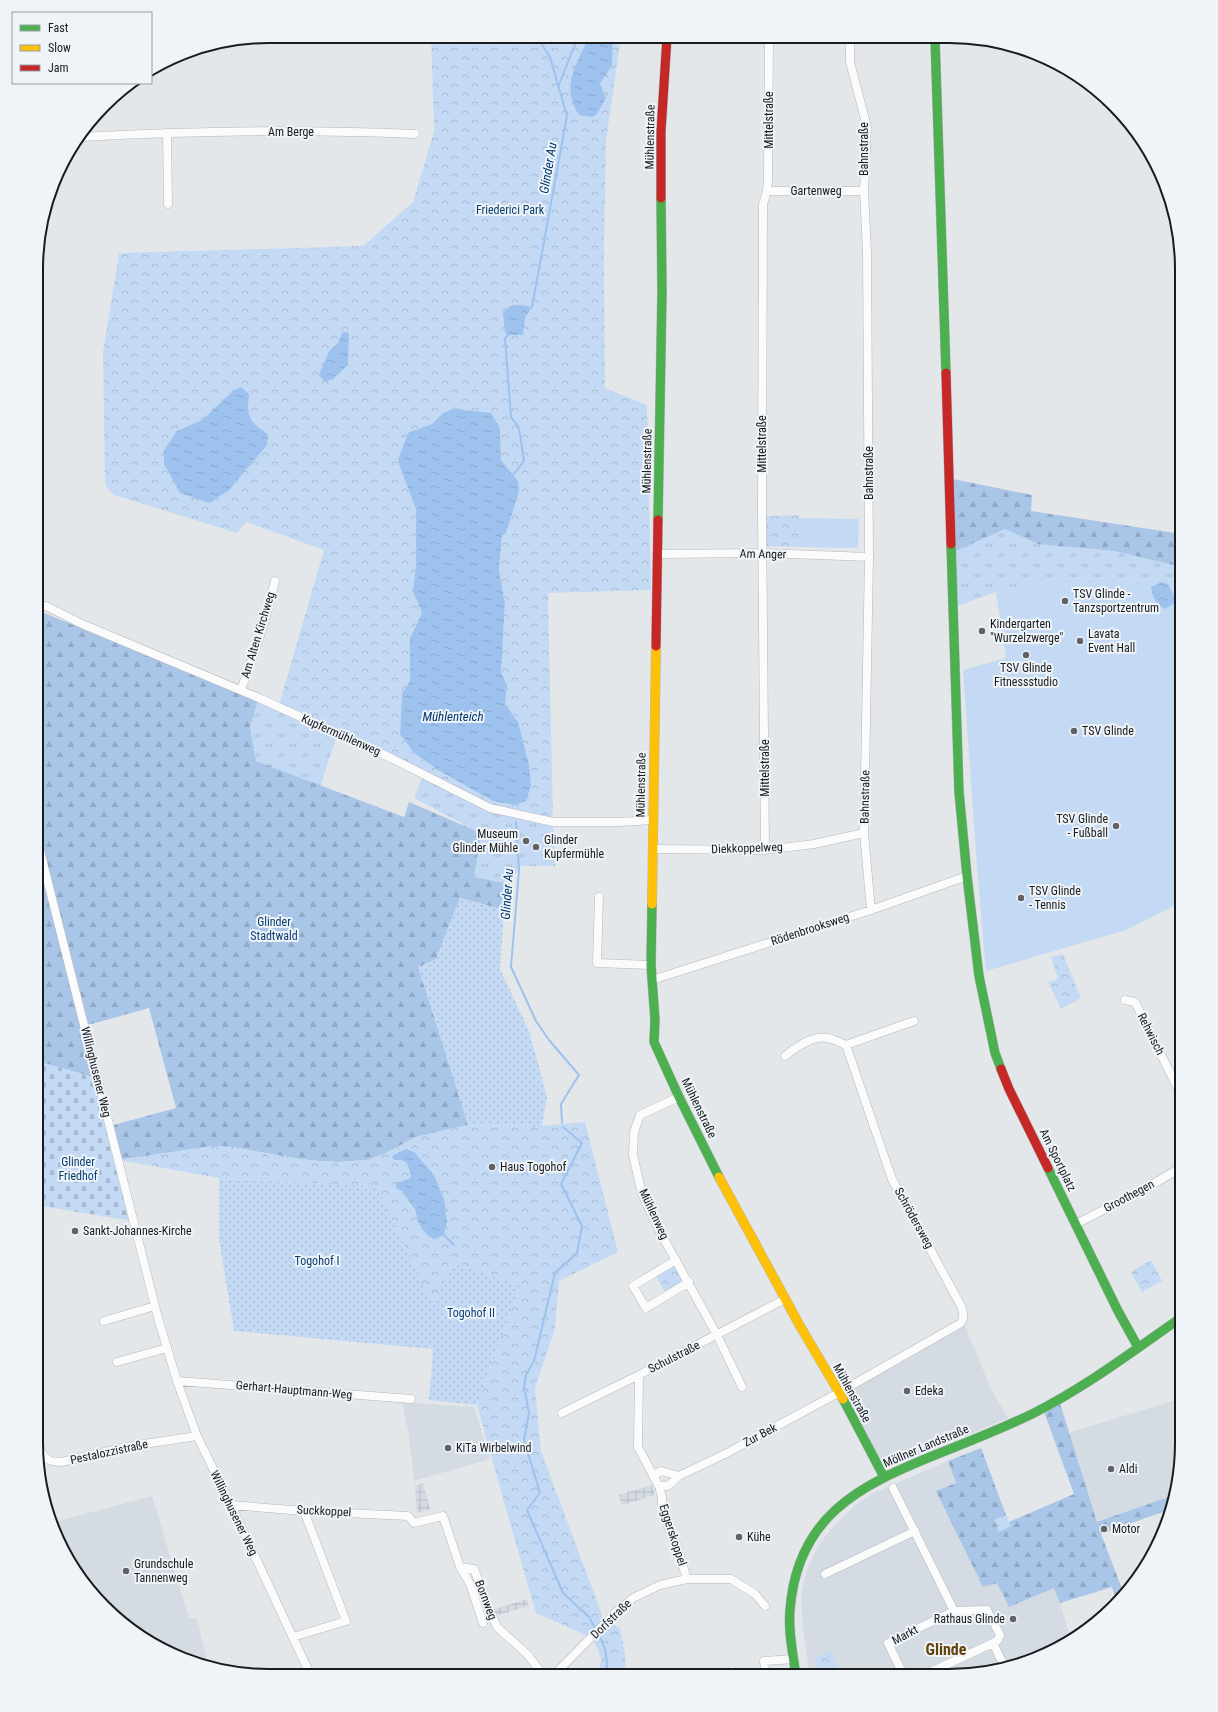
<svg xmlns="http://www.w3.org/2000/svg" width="1218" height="1712" font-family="'Roboto Condensed',sans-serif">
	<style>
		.built { fill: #d4dbe3 }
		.industrial { fill: url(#industrial-grid) }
		.grass { fill: url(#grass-tufts) }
		.forest { fill: url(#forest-firs) }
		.cemetery { fill: url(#cemetery-stones) }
		.park { fill: url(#park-crowns); fill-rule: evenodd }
		.garden { fill: url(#garden-dots) }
		.pitch { fill: #c4daf4 }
		.water { fill: url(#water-ripples) }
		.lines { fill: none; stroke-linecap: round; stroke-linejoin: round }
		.stream { stroke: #9ec2ee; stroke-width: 2 }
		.street-casing { stroke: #b5b7ba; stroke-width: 9 }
		.fast-casing { stroke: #b5b7ba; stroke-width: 10 }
		.slow-casing { stroke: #b5b7ba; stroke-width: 10 }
		.jam-casing { stroke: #b5b7ba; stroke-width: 10 }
		.street { stroke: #fbfbfc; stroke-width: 8 }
		.fast { stroke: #4caf50; stroke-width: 9 }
		.slow { stroke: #ffc107; stroke-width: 9 }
		.jam { stroke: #c62828; stroke-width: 9 }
		.poi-dot { fill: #606265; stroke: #eff4f9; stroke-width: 1.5 }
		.labels { text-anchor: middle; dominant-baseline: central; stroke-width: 4; stroke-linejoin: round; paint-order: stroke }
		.street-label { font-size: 12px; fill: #191b1d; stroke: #eff4f9 }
		.park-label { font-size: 12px; fill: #093e74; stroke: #eff4f9 }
		.poi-label { font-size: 12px; fill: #191b1d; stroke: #eff4f9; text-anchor: start }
		.water-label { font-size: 13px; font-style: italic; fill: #02396e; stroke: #eff4f9 }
		.district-label { font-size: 16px; font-weight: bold; fill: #63420c; stroke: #eff4f9 }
		.rim { fill: none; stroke: #191b1d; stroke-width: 2 }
	</style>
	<defs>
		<pattern id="industrial-grid" width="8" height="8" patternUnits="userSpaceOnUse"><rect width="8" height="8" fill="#d4dbe3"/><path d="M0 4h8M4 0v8" fill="none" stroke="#b5bbc2"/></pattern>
		<pattern id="grass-tufts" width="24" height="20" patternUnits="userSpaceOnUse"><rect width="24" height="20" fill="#c4daf4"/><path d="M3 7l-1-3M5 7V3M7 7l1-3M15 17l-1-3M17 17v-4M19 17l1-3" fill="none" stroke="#a8bad1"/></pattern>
		<pattern id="forest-firs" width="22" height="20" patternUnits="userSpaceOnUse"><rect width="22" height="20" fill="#a9c5e8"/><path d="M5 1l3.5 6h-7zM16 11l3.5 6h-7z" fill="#91a9c7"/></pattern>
		<pattern id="cemetery-stones" width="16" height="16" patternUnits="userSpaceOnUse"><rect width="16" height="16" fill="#c4daf4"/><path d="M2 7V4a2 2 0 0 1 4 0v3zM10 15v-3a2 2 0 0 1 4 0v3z" fill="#a8bad1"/></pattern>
		<pattern id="park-crowns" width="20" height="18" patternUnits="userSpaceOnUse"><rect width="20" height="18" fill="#c4daf4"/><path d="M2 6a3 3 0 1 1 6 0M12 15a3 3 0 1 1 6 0" fill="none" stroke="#a8bad1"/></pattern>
		<pattern id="garden-dots" width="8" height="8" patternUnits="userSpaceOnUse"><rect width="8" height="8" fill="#c4daf4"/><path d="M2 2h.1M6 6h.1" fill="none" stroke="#a8bad1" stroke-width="1.8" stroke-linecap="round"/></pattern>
		<pattern id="water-ripples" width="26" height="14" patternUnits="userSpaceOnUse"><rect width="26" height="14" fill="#9ec2ee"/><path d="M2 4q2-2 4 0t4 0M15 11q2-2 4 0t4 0" fill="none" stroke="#88a6cc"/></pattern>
	</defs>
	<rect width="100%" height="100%" fill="#e4e7ea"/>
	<!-- built -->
	<path class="built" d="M 965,1326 L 992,1391 L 1008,1418 L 942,1446 L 897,1464 L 889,1464 L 880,1459 L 845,1393 Z
		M 1182,1398 L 1181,1458 L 1174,1495 L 1097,1523 L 1068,1433 Z
		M 402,1402 L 474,1407 L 490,1459 L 414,1481 L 409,1436 Z
		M 948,1461 L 956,1483 L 936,1491 L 997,1583 L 1009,1607 L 1055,1587 L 1071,1639 L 1052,1652 L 994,1671 L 949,1676 L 810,1676 L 803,1630 L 801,1594 L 807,1570 L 818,1546 L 833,1527 L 854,1506 L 871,1494 Z
		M 152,1496 L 189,1618 L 197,1618 L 208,1666 L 180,1658 L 140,1637 L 94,1596 L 60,1546 L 51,1523 Z"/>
	<!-- industrial -->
	<path class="industrial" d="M 423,1483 L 430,1509 L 417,1513 L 415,1486 Z
		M 652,1485 L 655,1495 L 622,1505 L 619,1495 Z
		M 527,1599 L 529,1606 L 498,1615 L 499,1621 L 497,1622 L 492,1610 Z"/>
	<!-- grass -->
	<path class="grass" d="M 1005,529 L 1038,544 L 1114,551 L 1182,567 L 1182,607 L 1168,580 L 1058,578 L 996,592 L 957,606 L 956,551 Z
		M 258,701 L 337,736 L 320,787 L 255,761 L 250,727 Z
		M 422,777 L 553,822 L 555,866 L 521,866 L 509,884 L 474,878 L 480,833 L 414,798 Z"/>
	<!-- forest -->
	<path class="forest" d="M 953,479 L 1032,495 L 1031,511 L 1182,534 L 1182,567 L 1114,551 L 1038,544 L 1005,529 L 956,551 Z
		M 37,610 L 258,701 L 250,727 L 256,761 L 404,817 L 409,802 L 481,833 L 474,877 L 509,884 L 504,910 L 460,898 L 436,959 L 458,1090 L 468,1125 L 416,1137 L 386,1153 L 368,1160 L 339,1162 L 319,1161 L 300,1159 L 232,1147 L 213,1146 L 119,1160 L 110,1126 L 176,1108 L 149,1008 L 81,1027 L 93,1077 L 37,1061 Z
		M 1059,1400 L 1097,1522 L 1174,1495 L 1171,1509 L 1101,1534 L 1124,1594 L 1117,1602 L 1112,1587 L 1060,1603 L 1054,1588 L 1009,1607 L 997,1583 L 983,1587 L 936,1491 L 956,1483 L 948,1461 L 981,1448 L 1006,1515 L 994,1520 L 1011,1527 L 1009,1522 L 1074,1494 L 1043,1409 Z"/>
	<!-- cemetery -->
	<path class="cemetery" d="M 37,1061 L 93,1077 L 132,1221 L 36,1205 Z"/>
	<!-- park -->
	<path class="park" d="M 431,36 L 589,37 L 571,78 L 600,84 L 612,66 L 613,37 L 621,37 L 606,141 L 604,252 L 605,388 L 647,405 L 651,590 L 548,593 L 553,821 L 490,806 L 279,705 L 324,550 L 246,522 L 237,533 L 114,495 L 105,485 L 103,352 L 119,253 L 363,246 L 413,202 L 434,131 ZM 343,331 L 349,333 L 348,365 L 329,351 L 338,343 ZM 233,391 L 249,394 C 247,417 248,421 268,434 L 177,431 L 202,420 ZM 457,408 L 468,412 L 479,411 L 500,428 L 501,460 L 518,481 L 506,533 L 502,536 L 499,570 L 505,604 L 501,672 L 507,685 L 505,704 L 518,722 L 493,801 L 443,773 L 414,753 L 400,734 L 402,693 L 410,681 L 410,638 L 422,613 L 413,592 L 416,563 L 416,509 L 401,470 L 398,460 L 421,429 L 432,424 L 443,413 Z
		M 799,515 L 799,547 L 767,546 L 766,516 Z
		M 1063,954 L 1081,998 L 1061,1009 L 1048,982 L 1058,979 L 1051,957 Z
		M 585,1122 L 618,1252 L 559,1281 L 555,1329 L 535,1388 L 541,1451 L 604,1620 L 588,1636 L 536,1613 L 507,1513 L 477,1405 L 520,1286 L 456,1264 L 442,1285 L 433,1308 L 376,1187 L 219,1178 L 119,1160 L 213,1146 L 232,1147 L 300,1159 L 319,1161 L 339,1162 L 367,1160 L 386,1153 L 416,1137 L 468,1125 L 542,1126 ZM 401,1160 L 424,1165 L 434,1175 L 444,1199 L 419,1224 C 417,1207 403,1199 400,1181 L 404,1182 L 409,1179 L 411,1175 L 407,1163 Z
		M 676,1260 L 689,1282 L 667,1295 L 654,1273 Z
		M 1151,1260 L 1162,1281 L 1142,1292 L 1131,1272 Z
		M 1006,1515 L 1011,1526 L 999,1532 L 994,1520 Z
		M 609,1622 L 620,1628 L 625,1653 L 626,1675 L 599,1675 L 601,1658 L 593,1638 Z
		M 830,1651 L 837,1666 L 821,1673 L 815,1658 Z"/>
	<!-- garden -->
	<path class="garden" d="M 460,898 L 504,910 L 500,969 L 529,1031 L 540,1070 L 547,1098 L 542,1126 L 468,1125 L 418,967 L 436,959 Z
		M 219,1178 L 377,1187 L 433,1307 L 442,1285 L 456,1264 L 520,1286 L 477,1405 L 429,1400 L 433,1349 L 234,1331 L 219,1239 Z"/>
	<!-- pitch -->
	<path class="pitch" d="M 799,518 L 859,519 L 858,548 L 799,547 Z
		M 1058,578 L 1168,580 L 1182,607 L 1182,875 L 1176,905 L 1126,930 L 986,971 L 977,867 L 963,670 L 1006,658 L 996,592 Z"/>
	<!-- water -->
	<path class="water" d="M 589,37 L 613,37 L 612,66 L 600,84 L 606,98 L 597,114 L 593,117 L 579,115 C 560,85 576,66 589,37 Z
		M 521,305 L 532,307 L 525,317 L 523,335 L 508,335 L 505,333 L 503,313 L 510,306 Z
		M 343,331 L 349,333 L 348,365 L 333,379 L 325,382 L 319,375 L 329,351 L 338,343 Z
		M 241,387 L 249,394 C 247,417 248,421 268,434 L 267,445 L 229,490 L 210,503 L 180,493 L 164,464 L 164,450 L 177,431 L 202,420 L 233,391 Z
		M 457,408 C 468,412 479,411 491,413 L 500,428 L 501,460 L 518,481 L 519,491 L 506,533 L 502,536 L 499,570 L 505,604 L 501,672 L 507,685 L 505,704 L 518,722 L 529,765 L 531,785 L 526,801 L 515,805 L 493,801 L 443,773 L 414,753 L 400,734 L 402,693 L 410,681 L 410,638 L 422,613 L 413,592 L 416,563 L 416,509 L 401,470 L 398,460 L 408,433 L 432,424 L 443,413 Z
		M 1161,582 L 1168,584 L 1177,602 L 1165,609 C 1155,605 1153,597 1151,587 Z
		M 406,1149 L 414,1152 L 434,1175 L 444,1199 L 447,1222 L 444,1235 L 435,1239 L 428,1236 L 419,1224 L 415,1210 L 402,1191 L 396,1188 L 396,1183 L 409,1179 L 411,1175 L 407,1163 L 401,1160 L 394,1160 L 392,1156 Z"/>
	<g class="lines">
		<!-- stream -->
		<path class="stream" d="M 558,87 L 578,37
			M 532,307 L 567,116 L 550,57 L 537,37
			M 508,335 L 505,338 L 511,417 L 519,428 L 524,461 L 513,475
			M 516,822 L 519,870 L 511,967 L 536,1021 L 549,1040 L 579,1075 L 561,1104 L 562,1123
			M 563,1127 L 582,1143 L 561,1184 L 582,1226 L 577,1253 L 555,1273 L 534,1361 L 526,1375 L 524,1387 L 529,1413 L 524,1440 L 540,1493 L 527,1510 L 563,1593 L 589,1617 L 596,1630
			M 444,1235 L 454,1245
			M 598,1634 C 607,1648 607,1659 607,1675"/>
		<!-- street casing -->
		<g class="street-casing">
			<path id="street" d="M 850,38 L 850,62 L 867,127 L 864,191 L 867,252 L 869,557 L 864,833 L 871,910
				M 167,133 L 168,204
				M 80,137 C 192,131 304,129 415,134
				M 767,191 L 864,191
				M 657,554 L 764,553 L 869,557
				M 37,604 L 46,606 L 82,624 L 259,698 L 391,758 L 490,808 L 553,822 L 619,822 L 653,820
				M 241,690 L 263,627 L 275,581
				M 37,839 L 138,1239 L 158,1318 L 177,1381 L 197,1436 L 231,1505 L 310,1674
				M 653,849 L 765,850 L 814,844 L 864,833
				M 765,850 L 762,512 L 763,204 L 767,191 L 768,180 L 769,37
				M 599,897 L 597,963 L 651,965
				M 652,980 L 871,910 L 967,876
				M 1125,1000 L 1135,1002 L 1182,1097
				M 785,1056 C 796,1047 814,1035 828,1038 C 834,1039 841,1043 846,1045
				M 679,1097 L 640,1115 L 634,1132 L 633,1155 L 642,1194 L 660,1232 L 717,1335 L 742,1387
				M 1076,1224 L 1148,1187 L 1182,1167
				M 676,1260 L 633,1286 L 646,1308 L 689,1282
				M 104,1321 L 155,1306
				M 117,1362 L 167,1348
				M 639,1375 L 638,1447 L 659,1486 L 662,1497 L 662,1505 L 669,1529 L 674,1537 L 687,1579
				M 177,1381 L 411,1399
				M 562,1413 L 639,1375 L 785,1299
				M 36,1436 C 42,1453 41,1462 61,1462 L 131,1446 L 197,1436
				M 653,1476 L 661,1471 L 679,1476 L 727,1453 L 840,1392 L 961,1323 C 965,1316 963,1311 960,1304 L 892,1179 L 846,1045 L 914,1021
				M 659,1486 L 668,1486 L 679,1476
				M 893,1488 L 954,1611 L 987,1610 L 1000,1635 L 998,1640 L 993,1643 L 1005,1668
				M 231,1505 L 304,1511 L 408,1516 L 414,1523 L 443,1516 L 460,1567 L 474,1569 L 491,1614 L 497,1627 L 528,1655 L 543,1675
				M 460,1567 L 470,1584 L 483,1623
				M 825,1574 L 915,1531
				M 293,1637 L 346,1621 L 304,1511
				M 554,1675 L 617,1611 L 633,1598 L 660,1585 L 687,1579 L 731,1579 L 755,1594 L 765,1606
				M 726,1675 L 729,1672 L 733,1671 L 739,1675
				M 766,1675 L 764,1661 L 794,1659
				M 904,1676 L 888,1643 L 954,1611
				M 922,1676 L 993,1643"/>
		</g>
		<!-- fast casing -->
		<g class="fast-casing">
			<path id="fast" d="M 935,38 L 946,373
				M 658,520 L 662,292 L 661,198
				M 951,544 L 959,792 L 967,876 L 979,976 L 995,1053 L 1001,1069
				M 652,904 L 651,965 L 655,1020 L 654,1042 L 679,1097 L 719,1177
				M 1048,1168 L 1118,1311 L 1138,1347
				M 843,1399 L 884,1477
				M 796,1676 C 793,1654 788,1632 790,1610 C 797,1517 858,1486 935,1455 C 968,1442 1001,1429 1032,1414 C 1086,1387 1133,1351 1182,1317"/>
		</g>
		<!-- slow casing -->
		<g class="slow-casing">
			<path id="slow" d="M 652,904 L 656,646
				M 719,1177 L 800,1326 L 843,1399"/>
		</g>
		<!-- jam casing -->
		<g class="jam-casing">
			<path id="jam" d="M 661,198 L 661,131 L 667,37
				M 946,373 L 951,544
				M 656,646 L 658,520
				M 1001,1069 L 1009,1089 L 1048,1168"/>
		</g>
		<!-- street -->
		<use href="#street" class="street"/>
		<!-- fast -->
		<use href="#fast" class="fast"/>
		<!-- slow -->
		<use href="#slow" class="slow"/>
		<!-- jam -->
		<use href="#jam" class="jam"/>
	</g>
	<!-- markers -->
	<g class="poi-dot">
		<circle cx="1065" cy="601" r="4"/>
		<circle cx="982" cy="631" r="4"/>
		<circle cx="1080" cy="641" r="4"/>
		<circle cx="1026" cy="655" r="4"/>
		<circle cx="1074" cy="731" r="4"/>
		<circle cx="1116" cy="826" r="4"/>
		<circle cx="526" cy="841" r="4"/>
		<circle cx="536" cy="847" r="4"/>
		<circle cx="1021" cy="898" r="4"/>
		<circle cx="492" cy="1167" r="4"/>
		<circle cx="75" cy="1231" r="4"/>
		<circle cx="907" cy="1391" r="4"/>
		<circle cx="448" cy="1448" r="4"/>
		<circle cx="1111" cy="1469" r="4"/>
		<circle cx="1104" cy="1529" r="4"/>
		<circle cx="739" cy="1537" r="4"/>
		<circle cx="126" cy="1571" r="4"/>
		<circle cx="1013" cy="1619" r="4"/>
	</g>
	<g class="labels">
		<!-- street labels -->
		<g class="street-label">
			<text transform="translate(769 120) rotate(-90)">Mittelstraße</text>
			<text x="291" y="132">Am Berge</text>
			<text transform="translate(650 137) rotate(-89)">Mühlenstraße</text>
			<text transform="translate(864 149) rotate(-90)">Bahnstraße</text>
			<text x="816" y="191">Gartenweg</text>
			<text transform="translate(762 444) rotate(-90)">Mittelstraße</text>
			<text transform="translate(647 461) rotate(-89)">Mühlenstraße</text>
			<text transform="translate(869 473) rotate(-90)">Bahnstraße</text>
			<text transform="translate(763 554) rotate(1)">Am Anger</text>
			<text transform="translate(258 635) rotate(-73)">Am Alten Kirchweg</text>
			<text transform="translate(341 735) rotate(24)">Kupfermühlenweg</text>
			<text transform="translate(765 768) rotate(-90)">Mittelstraße</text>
			<text transform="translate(641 785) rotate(-89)">Mühlenstraße</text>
			<text transform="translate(865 797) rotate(-89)">Bahnstraße</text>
			<text transform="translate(747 848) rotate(-2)">Diekkoppelweg</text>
			<text transform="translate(810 929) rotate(-18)">Rödenbrooksweg</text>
			<text transform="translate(1151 1034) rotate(63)">Rehwisch</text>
			<text transform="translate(96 1072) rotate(76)">Willinghusener Weg</text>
			<text transform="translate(699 1108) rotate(64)">Mühlenstraße</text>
			<text transform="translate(1058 1160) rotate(64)">Am Sportplatz</text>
			<text transform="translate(1129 1196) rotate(-28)">Groothegen</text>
			<text transform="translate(654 1214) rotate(65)">Mühlenweg</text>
			<text transform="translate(914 1218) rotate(61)">Schrödersweg</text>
			<text transform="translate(674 1357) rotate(-27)">Schulstraße</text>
			<text transform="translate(294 1390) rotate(5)">Gerhart-Hauptmann-Weg</text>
			<text transform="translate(852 1393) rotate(61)">Mühlenstraße</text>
			<text transform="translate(760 1435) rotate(-28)">Zur Bek</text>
			<text transform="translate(926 1446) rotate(-23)">Möllner Landstraße</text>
			<text transform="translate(109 1452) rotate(-12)">Pestalozzistraße</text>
			<text transform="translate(324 1511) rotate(3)">Suckkoppel</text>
			<text transform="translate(234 1513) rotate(64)">Willinghusener Weg</text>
			<text transform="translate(673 1535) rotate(72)">Eggerskoppel</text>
			<text transform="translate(486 1600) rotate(69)">Bornweg</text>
			<text transform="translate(611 1619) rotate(-44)">Dorfstraße</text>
			<text transform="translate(905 1635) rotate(-28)">Markt</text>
		</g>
		<!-- park labels -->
		<g class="park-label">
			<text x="510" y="210">Friederici Park</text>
			<text x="274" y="922">Glinder<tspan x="274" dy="14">Stadtwald</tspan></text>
			<text x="78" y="1162">Glinder<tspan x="78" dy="14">Friedhof</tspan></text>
			<text x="317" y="1261">Togohof I</text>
			<text x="471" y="1313">Togohof II</text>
		</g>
		<!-- poi labels -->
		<g class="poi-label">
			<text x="1073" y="594">TSV Glinde -<tspan x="1073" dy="14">Tanzsportzentrum</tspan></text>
			<text x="990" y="624">Kindergarten<tspan x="990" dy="14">"Wurzelzwerge"</tspan></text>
			<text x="1088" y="634">Lavata<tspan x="1088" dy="14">Event Hall</tspan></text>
			<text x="1026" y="668" text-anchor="middle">TSV Glinde<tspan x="1026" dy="14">Fitnessstudio</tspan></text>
			<text x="1082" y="731">TSV Glinde</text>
			<text x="1108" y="819" text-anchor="end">TSV Glinde<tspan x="1108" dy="14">- Fußball</tspan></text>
			<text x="518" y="834" text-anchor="end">Museum<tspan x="518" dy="14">Glinder Mühle</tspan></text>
			<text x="544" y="840">Glinder<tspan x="544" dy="14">Kupfermühle</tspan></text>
			<text x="1029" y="891">TSV Glinde<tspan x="1029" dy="14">- Tennis</tspan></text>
			<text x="500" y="1167">Haus Togohof</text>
			<text x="83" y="1231">Sankt-Johannes-Kirche</text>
			<text x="915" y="1391">Edeka</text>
			<text x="456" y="1448">KiTa Wirbelwind</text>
			<text x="1119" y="1469">Aldi</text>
			<text x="1112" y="1529">Motor</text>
			<text x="747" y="1537">Kühe</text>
			<text x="134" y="1564">Grundschule<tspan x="134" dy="14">Tannenweg</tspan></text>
			<text x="1005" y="1619" text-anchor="end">Rathaus Glinde</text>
		</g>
		<!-- water labels -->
		<g class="water-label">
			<text transform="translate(548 168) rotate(-80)">Glinder Au</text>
			<text x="453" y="716">Mühlenteich</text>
			<text transform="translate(507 894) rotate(-86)">Glinder Au</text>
		</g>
		<!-- district labels -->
		<g class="district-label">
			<text x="946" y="1649">Glinde</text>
		</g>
	</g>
	<!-- crop -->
	<path d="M0 0H1218V1712H0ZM269 43H949A226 226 0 0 1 1175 269V1443A226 226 0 0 1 949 1669H269A226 226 0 0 1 43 1443V269A226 226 0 0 1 269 43Z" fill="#eff4f9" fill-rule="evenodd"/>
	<path class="rim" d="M269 43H949A226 226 0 0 1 1175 269V1443A226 226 0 0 1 949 1669H269A226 226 0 0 1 43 1443V269A226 226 0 0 1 269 43Z"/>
	<!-- legend -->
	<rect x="12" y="12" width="140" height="72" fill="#eff4f9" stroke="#999da1"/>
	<rect x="20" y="25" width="20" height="6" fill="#4caf50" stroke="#999da1"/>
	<text x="48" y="32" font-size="12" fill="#191b1d">Fast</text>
	<rect x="20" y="45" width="20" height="6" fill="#ffc107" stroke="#999da1"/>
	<text x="48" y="52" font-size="12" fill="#191b1d">Slow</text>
	<rect x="20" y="65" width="20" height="6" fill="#c62828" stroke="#999da1"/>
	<text x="48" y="72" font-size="12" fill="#191b1d">Jam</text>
</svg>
